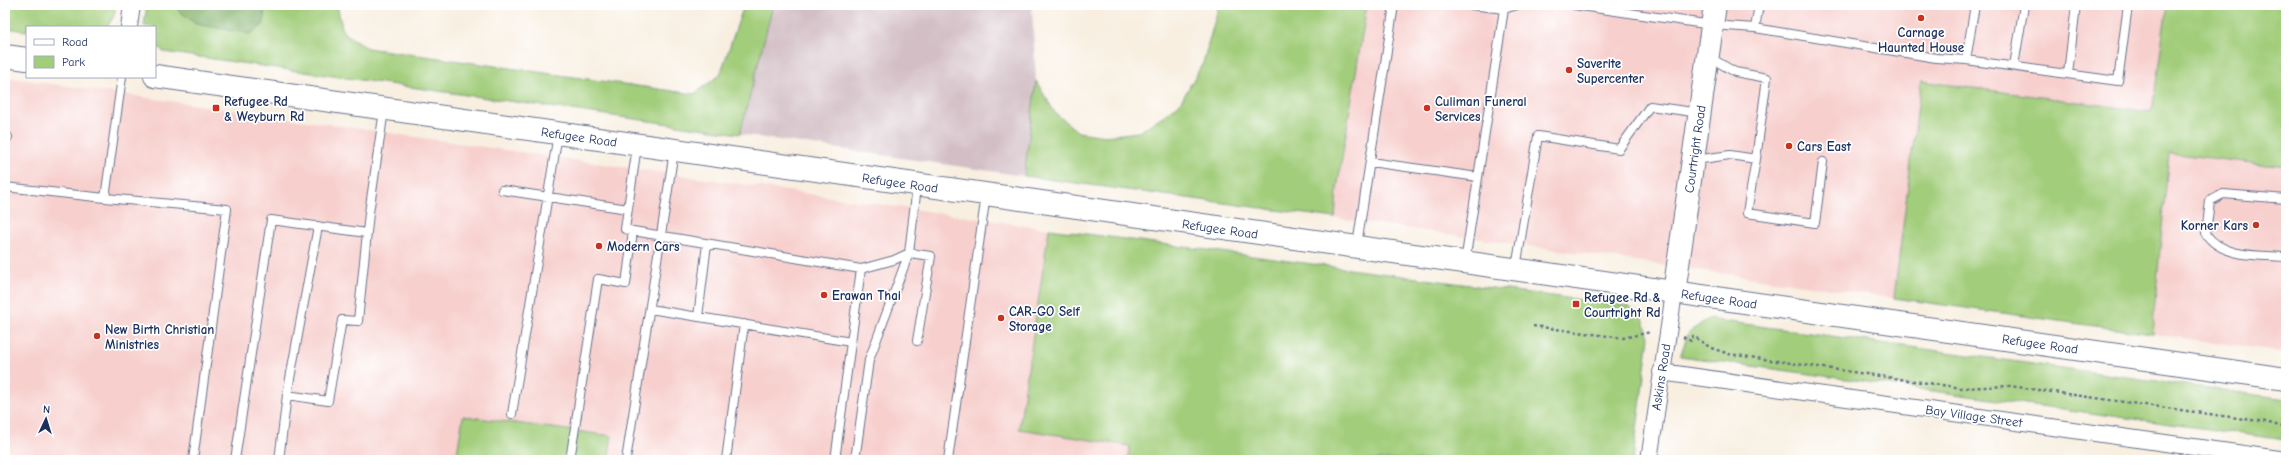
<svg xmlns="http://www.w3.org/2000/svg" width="2291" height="465" font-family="'Comic Neue',sans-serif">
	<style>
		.built { fill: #f7d0ce }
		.industrial { fill: #d2bec4 }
		.green { fill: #a2cd7a; stroke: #5e7e6c }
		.forest { fill: #81b06a; stroke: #4e7064 }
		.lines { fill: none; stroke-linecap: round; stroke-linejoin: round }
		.lane-casing { stroke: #68728c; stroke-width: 10 }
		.street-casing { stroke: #68728c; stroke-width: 18 }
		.secondary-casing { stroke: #68728c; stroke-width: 24 }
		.primary-casing { stroke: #68728c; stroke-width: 24 }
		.path { stroke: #68728c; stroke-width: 2.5; stroke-dasharray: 3 3; stroke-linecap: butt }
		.lane { stroke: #fff; stroke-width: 8 }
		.street { stroke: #fff; stroke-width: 16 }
		.secondary { stroke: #fff; stroke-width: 22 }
		.primary { stroke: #fff; stroke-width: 22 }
		.poi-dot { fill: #c8321e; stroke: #fff; stroke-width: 1.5 }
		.labels { text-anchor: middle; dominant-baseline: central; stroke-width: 3.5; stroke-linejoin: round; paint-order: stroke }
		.poi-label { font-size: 13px; font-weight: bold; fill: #1b2f5e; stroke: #fff; text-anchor: start }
		.street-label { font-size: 13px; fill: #1b2f5e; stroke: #fff }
	</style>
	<rect width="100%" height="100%" fill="#fff"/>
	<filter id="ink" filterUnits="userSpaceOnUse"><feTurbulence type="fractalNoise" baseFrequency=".025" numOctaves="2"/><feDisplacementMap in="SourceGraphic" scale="8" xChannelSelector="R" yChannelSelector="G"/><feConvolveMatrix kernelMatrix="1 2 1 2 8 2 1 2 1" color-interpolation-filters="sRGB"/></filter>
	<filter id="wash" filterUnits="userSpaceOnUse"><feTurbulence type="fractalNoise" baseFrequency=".012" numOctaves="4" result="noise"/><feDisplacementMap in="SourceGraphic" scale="16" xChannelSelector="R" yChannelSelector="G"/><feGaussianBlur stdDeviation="0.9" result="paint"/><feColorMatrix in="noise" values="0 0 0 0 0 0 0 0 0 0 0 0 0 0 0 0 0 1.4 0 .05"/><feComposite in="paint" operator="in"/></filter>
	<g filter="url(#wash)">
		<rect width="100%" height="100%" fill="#f8efe1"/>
		<!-- built -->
		<path class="built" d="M 1367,5 L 2167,5 L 2152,112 L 1921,81 L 1894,298 L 1335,218 L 1337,189 Z
			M 5,77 L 1049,229 L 1045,258 L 1130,446 L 1128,460 L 608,460 L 611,436 L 463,416 L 456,460 L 5,460 Z
			M 2169,153 L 2286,167 L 2286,352 L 2152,334 Z"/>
		<!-- industrial -->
		<path class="industrial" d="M 773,5 L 1029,5 L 1032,10 L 1036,81 L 1024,176 L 740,134 Z"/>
		<!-- green -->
		<path class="green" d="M 5,5 L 116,5 L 114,16 L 107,27 L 27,27 L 27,31 L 5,28 Z
			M 147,5 L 172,5 L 196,24 L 263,25 L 265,5 L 337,5 L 343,32 L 367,48 L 694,94 L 720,75 L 744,5 L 773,5 L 740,134 L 164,52 L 155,44 L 155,27 L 144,26 Z
			M 1219,5 L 1367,5 L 1337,189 L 1335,218 L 1024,176 L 1036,81 L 1055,113 L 1078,132 L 1105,136 L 1139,132 L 1179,105 L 1203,63 Z
			M 2167,5 L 2286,5 L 2286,167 L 2169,153 L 2152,334 L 1894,298 L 1921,81 L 2152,112 Z
			M 1049,229 L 1627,306 L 1642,315 L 1649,337 L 1633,460 L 1128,460 L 1130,446 L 1019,429 Z
			M 1708,319 L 2286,399 L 2286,440 L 1680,356 L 1689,332 Z
			M 463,416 L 612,436 L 608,460 L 456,460 Z"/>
		<!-- forest -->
		<path class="forest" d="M 172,5 L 265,5 L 263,25 L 250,34 L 196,24 Z"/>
	</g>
	<g filter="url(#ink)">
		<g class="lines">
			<!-- lane casing -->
			<g class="lane-casing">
				<path id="lane" d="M 1574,5 L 1712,25 L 1755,28 L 1759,5
					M 1504,9 L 1517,5
					M 1755,28 L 1936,58 L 1966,60 L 1975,5
					M 1966,60 L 2118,81 L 2128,5
					M 2014,66 L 2024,5
					M 2068,74 L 2076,5
					M 5,137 L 8,137
					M 1756,159 L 1747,213 L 1815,223 L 1823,162
					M 1695,160 L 1730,155 L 1756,159 L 1767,78 L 1735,72 L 1709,57
					M 1370,162 L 1478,177
					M 5,187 L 105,198 L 122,77
					M 502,190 L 628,209
					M 105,198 L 227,209 L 193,460
					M 2286,199 L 2223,194 L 2210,201 L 2206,234 C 2222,258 2260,255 2286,257
					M 633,231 L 861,269
					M 1357,245 L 1394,5
					M 1465,262 L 1504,9 L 1471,5
					M 1516,268 L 1538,136 L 1619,149 L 1650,106 L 1700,113
					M 650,309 L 851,342
					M 698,317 L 707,244
					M 287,395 L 318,226
					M 512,414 L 558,134
					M 235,460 L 271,220 L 367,233
					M 279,460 L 287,395 L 328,401 L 342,320 L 358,321 L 369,213 L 384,110
					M 570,460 L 598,279 L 626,284 L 633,231 L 625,229 L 637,146
					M 626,460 L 674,151
					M 726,460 L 744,324
					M 835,460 L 861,269 L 894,260 L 909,253 L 917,186
					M 855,460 L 869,360 L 909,253 L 931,256 L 917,341
					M 948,460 L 986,195"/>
			</g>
			<!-- street casing -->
			<g class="street-casing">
				<path id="street" d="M 129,27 L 132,5
					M 1661,372 L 2286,460
					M 1649,460 L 1674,293"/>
			</g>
			<!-- secondary casing -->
			<g class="secondary-casing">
				<path id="secondary" d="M 1674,293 L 1715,5"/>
			</g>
			<!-- primary casing -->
			<g class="primary-casing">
				<path id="primary" d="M 5,56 L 27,59
					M 155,76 L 2286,379"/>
			</g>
			<!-- path -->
			<path class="path" d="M 1533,326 L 1623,338 L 1651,332
				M 1683,337 L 1691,341 L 1693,336 L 1711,348 L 1729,354 L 1962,388 L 2010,386 L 2266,422 L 2286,428"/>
			<!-- lane -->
			<use href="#lane" class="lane"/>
			<!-- street -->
			<use href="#street" class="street"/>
			<!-- secondary -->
			<use href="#secondary" class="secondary"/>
			<!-- primary -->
			<use href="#primary" class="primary"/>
		</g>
	</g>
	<!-- markers -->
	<g class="poi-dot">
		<circle cx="1921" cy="18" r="4"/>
		<circle cx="1569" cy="70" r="4"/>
		<rect x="212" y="104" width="8" height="8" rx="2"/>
		<circle cx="1427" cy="108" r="4"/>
		<circle cx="1789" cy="146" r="4"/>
		<circle cx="2256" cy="225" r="4"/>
		<circle cx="599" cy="246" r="4"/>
		<circle cx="824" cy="295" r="4"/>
		<rect x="1572" y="300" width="8" height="8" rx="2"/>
		<circle cx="1001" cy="318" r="4"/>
		<circle cx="97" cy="336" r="4"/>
	</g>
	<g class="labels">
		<!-- poi labels -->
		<g class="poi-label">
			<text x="1921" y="32" text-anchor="middle">Carnage<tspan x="1921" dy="15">Haunted House</tspan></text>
			<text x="1577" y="63">Saverite<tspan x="1577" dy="15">Supercenter</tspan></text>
			<text x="224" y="101">Refugee Rd<tspan x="224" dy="15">&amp; Weyburn Rd</tspan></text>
			<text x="1435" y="101">Culiman Funeral<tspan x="1435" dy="15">Services</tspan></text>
			<text x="1797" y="146">Cars East</text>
			<text x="2248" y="225" text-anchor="end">Korner Kars</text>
			<text x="607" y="246">Modern Cars</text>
			<text x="832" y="295">Erawan Thai</text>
			<text x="1584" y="297">Refugee Rd &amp;<tspan x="1584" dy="15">Courtright Rd</tspan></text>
			<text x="1009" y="311">CAR-GO Self<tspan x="1009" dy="15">Storage</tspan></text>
			<text x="105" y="329">New Birth Christian<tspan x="105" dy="15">Ministries</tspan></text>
		</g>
		<!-- street labels -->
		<g class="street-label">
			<text transform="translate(579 137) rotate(8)">Refugee Road</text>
			<text transform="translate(1695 149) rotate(-82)">Courtright Road</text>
			<text transform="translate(900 183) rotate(8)">Refugee Road</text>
			<text transform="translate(1220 229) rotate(8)">Refugee Road</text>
			<text transform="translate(1719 299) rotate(8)">Refugee Road</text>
			<text transform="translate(2040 344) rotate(8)">Refugee Road</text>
			<text transform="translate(1661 377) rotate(-81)">Askins Road</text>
			<text transform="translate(1974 416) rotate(8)">Bay Village Street</text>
		</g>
	</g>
	<!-- margin -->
	<rect width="2291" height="465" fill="none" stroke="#fff" stroke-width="20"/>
	<!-- legend -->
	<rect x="26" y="26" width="130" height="52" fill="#ffffff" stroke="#a4acbf"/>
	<rect x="34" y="39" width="20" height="6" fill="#ffffff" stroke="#a4acbf"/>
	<text x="62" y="46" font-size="12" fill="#1b2f5e">Road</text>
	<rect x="34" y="56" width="20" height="12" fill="#a2cd7a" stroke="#a4acbf"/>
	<text x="62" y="66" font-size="12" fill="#1b2f5e">Park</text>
	<!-- north arrow -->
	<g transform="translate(46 419) rotate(4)" stroke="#ffffff" stroke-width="3" paint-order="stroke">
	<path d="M0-3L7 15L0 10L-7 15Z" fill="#1b2f5e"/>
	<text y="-6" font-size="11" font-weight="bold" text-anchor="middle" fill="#1b2f5e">N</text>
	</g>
</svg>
